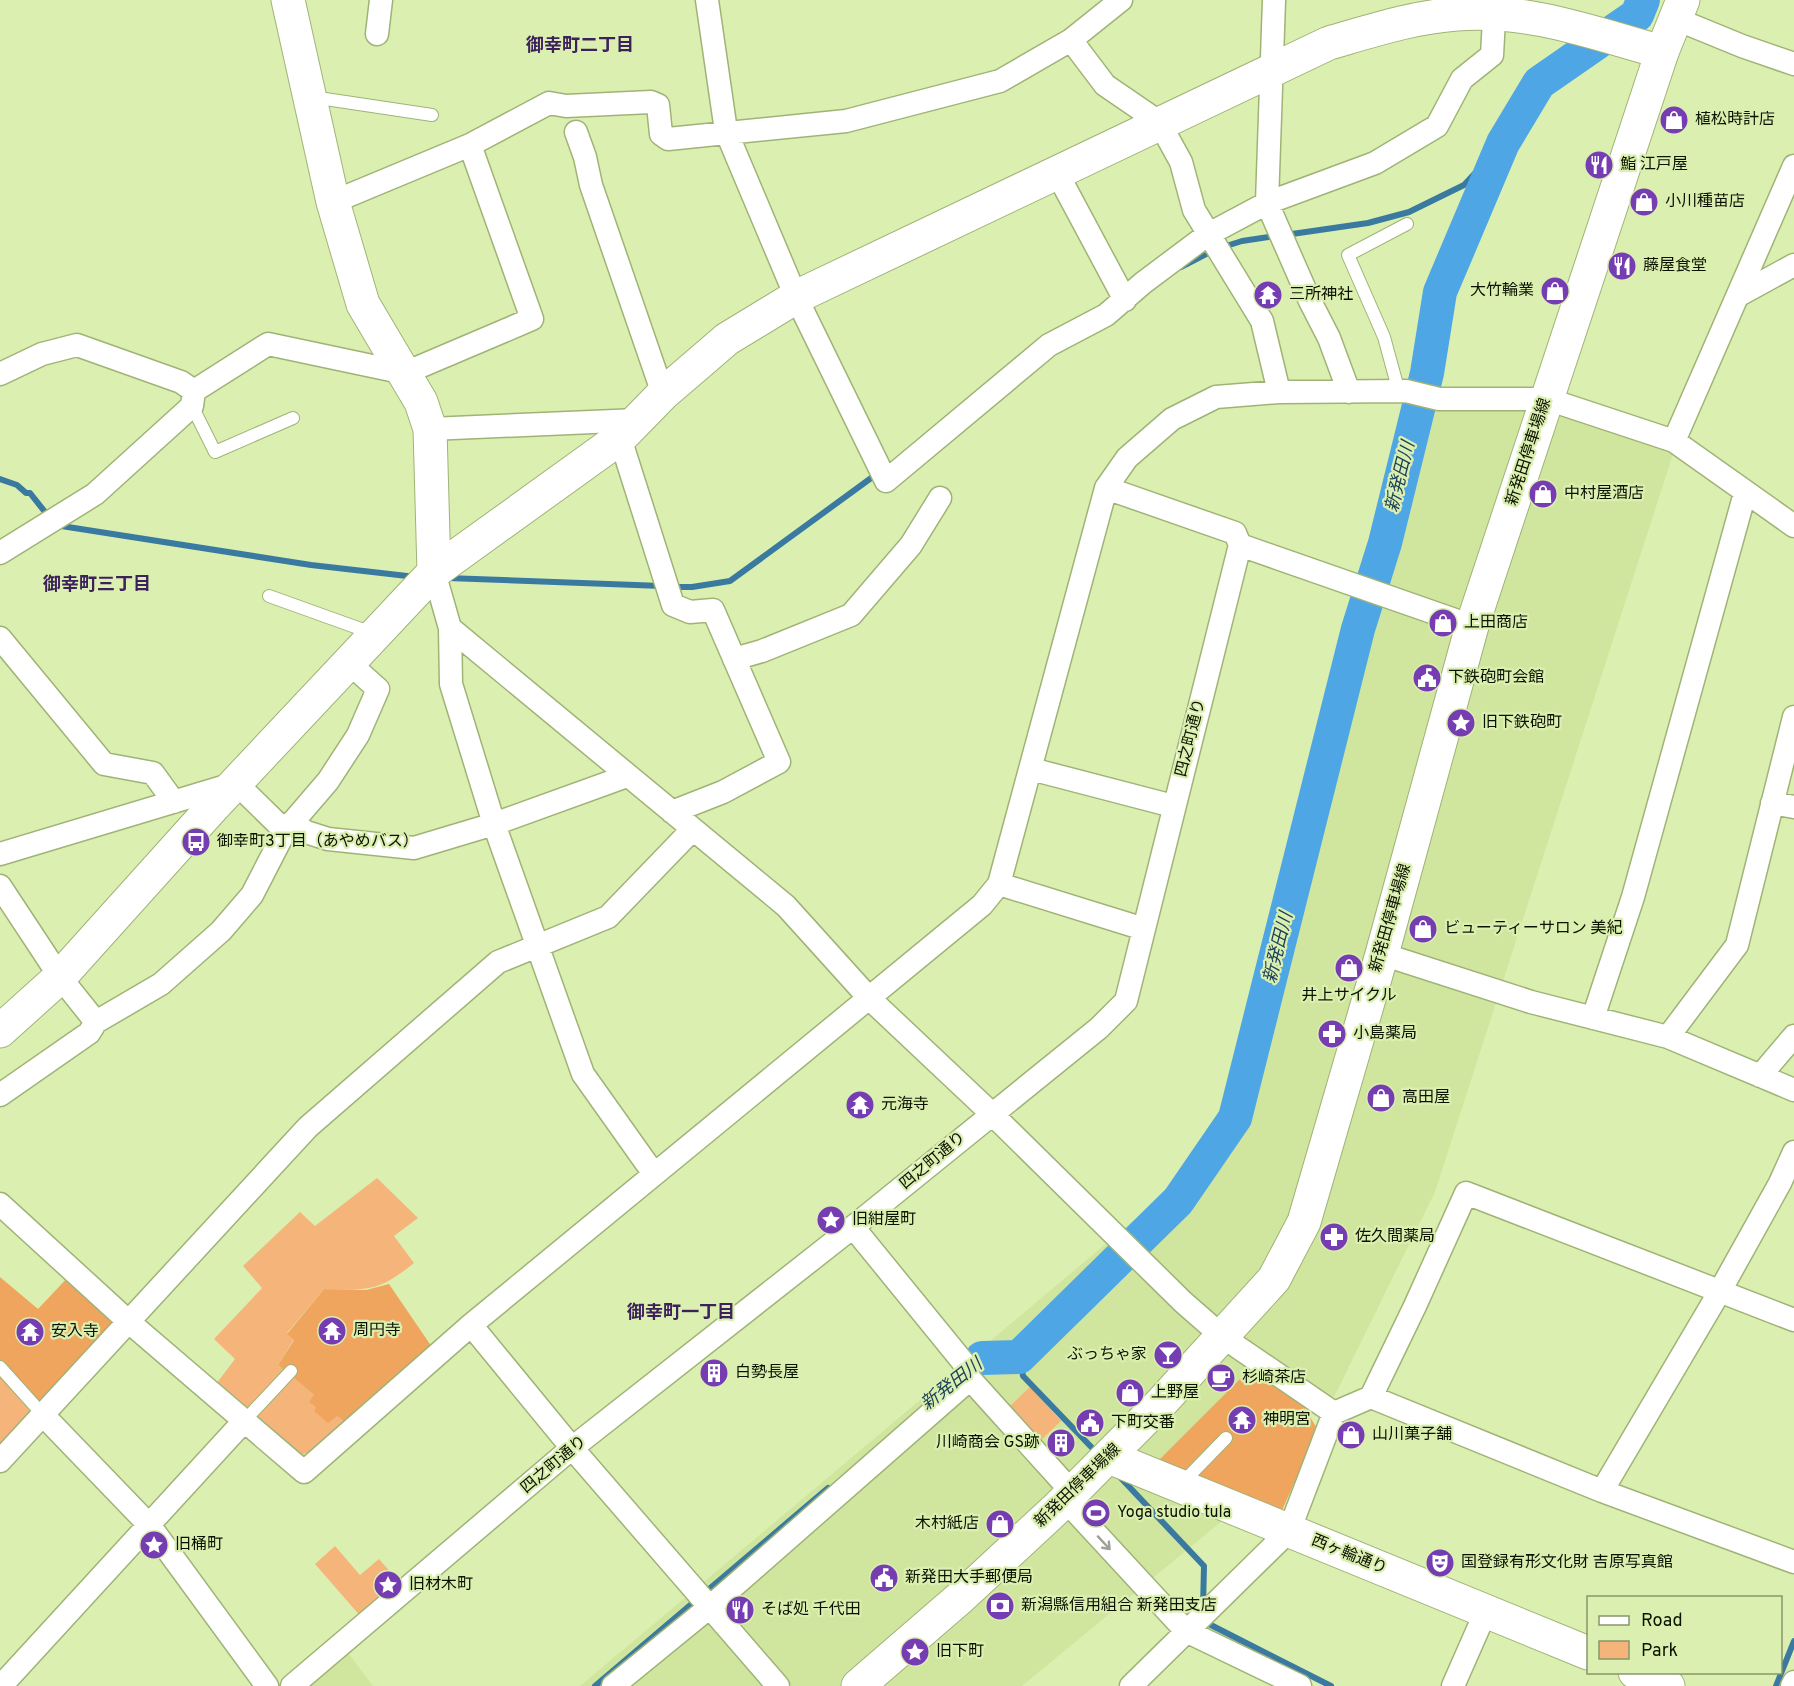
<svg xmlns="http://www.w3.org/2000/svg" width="1794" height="1686" font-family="Overpass,'Noto Sans JP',sans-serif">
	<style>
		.built { fill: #d0e69f }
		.green { fill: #f5b47a }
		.forest { fill: #f0a55e }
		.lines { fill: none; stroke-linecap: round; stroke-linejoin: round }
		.stream { stroke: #3b7aa0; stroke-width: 6 }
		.river { stroke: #4fa6e5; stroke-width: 34 }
		.lane-casing { stroke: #a0b377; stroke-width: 14 }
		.street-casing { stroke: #a0b377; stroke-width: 25 }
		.secondary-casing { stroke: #a0b377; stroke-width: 35 }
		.primary-casing { stroke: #a0b377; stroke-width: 35 }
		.lane { stroke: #fff; stroke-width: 12 }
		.street { stroke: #fff; stroke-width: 22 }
		.secondary { stroke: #fff; stroke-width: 33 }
		.primary { stroke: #fff; stroke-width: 33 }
		.oneway { stroke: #9ea099 }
		.labels { text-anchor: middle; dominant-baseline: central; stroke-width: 4.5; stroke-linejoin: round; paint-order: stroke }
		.poi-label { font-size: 16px; fill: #0c1200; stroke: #dbf0b0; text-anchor: start }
		.street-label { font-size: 16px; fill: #0c1200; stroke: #dbf0b0 }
		.neighbourhood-label { font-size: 18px; font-weight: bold; fill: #3c215b; stroke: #dbf0b0 }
		.water-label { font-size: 18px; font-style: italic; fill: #1a3f59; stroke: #dbf0b0 }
	</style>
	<rect width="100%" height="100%" fill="#dbf0b0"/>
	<!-- built -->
	<path class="built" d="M 1430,401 L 1524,404 L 1674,451 L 1435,1192 L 1334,1397 L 1257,1362 L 1245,1502 L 1022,1686 L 580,1686 L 1222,1146 Z
		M 346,1650 L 373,1686 L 300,1686 Z"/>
	<!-- green -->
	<path class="green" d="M 377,1178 L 418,1218 L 394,1236 L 414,1263 C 378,1292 369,1290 324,1289 L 287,1333 L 294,1339 L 278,1365 L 314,1395 L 317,1407 L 314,1411 L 337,1416 L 347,1424 L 326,1444 L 302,1455 L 216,1384 L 235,1359 L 214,1339 L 262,1288 L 243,1266 L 300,1212 L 315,1226 Z
		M 0,1379 L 32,1412 L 0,1445 Z
		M 1030,1387 L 1061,1421 L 1039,1442 L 1008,1408 Z
		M 335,1546 L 360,1575 L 379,1559 L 400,1583 L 362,1618 L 315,1564 Z"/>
	<!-- forest -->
	<path class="forest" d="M 71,1274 L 113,1314 L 113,1328 L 32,1412 L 0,1379 L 0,1277 L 38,1309 Z
		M 389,1284 L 434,1350 L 347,1424 L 337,1416 L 328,1423 L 314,1411 L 316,1407 L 309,1402 L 314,1395 L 278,1365 L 294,1340 L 287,1334 L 324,1289 L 366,1290 Z
		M 1257,1362 L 1296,1394 L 1318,1430 L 1279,1517 L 1158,1461 Z"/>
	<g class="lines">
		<!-- stream -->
		<path class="stream" d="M 1285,235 L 1368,223 L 1409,212 L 1464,185 L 1503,143
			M 1223,247 L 1242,241 L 1275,236
			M 1181,267 L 1214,250
			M 0,479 L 17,485 L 26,493 L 30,493 L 49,517
			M 55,525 L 311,565 L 416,577
			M 447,578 L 662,586
			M 672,587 L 692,587 L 730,581 L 878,473
			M 1019,1357 L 1023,1376 L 1098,1454
			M 971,1367 L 982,1358
			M 1118,1475 L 1204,1566 L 1203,1607
			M 1205,1622 L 1331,1686
			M 595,1686 L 828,1488
			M 1776,1686 L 1794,1641"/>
		<!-- river -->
		<path class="river" d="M 982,1358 L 1019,1357 L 1178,1201 L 1235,1118 L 1358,629 L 1385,543 L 1427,373 L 1440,292 L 1503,143 L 1539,83 L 1637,15 L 1643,0"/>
		<!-- lane casing -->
		<g class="lane-casing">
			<path id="lane" d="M 312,97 L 432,115
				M 1399,392 L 1384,337 L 1348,255 L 1407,224
				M 192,406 L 215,452 L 293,418
				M 269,596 L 372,633
				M 0,1367 L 44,1416
				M 245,1420 L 291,1371
				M 1188,1477 L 1226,1438"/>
		</g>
		<!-- street casing -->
		<g class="street-casing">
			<path id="street" d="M 707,0 L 726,131 L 796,297 L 886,481 L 1049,345 L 1106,315 L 1143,283 L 1207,235 L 1267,203 L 1375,163 L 1437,126 L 1462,79 L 1492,55 L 1495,1
				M 1121,0 L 1071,40 L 1105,85 L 1159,122 L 1181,162 L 1194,210 L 1262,321 L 1279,392
				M 1274,0 L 1267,203 L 1310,301 L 1329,338 L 1349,392
				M 1676,19 L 1742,46 L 1794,64
				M 377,34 L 381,0
				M 576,132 L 585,157 L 591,185 L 663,394
				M 470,145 L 549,103 L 566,106 L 651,102 L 658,105 L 661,134 L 668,139 L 846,121 L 1000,81 L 1071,40
				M 1056,171 L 1125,300
				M 1739,295 L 1794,265
				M 0,374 L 42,354 L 77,345 L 181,382 L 194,391
				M 430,429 L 638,420
				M 620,438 L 673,605 L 690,612 L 713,610 L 779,762 L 723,792 L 672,812
				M 1674,441 L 1794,166
				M 1106,488 L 1235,533 L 1240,545 L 1472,626
				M 0,553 L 95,494 L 192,406 L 194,391 L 268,344 L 405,373 L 532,319 L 470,145 L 333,202
				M 434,572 L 450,628 L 786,906 L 870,999 L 991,1113 L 1183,1302 L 1223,1337 L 1334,1413 L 1371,1397 L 1602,1491 L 1794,1562
				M 450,628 L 451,684 L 494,824 L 583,1074 L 654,1174
				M 0,638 L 104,764 L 153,773 L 174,802
				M 734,659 L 762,651 L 851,615 L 911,545 L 940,498
				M 1031,769 L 1173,806
				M 1772,803 L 1794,807
				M 292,822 L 306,832 L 328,839 L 414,848 L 494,824 L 627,776
				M 0,854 L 236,783 L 285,831
				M 999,884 L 1144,929
				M 0,886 L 60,977 L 96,1022 L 161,984 L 221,931 L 252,895 L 285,831 L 328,781 L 358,735 L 378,689 L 349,663
				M 1382,954 L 1531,1002 L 1668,1037 L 1794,1090
				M 1593,1018 L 1633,897 L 1745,493
				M 1668,1037 L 1737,945 L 1794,717
				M 1760,1076 L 1794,1036
				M 0,1095 L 89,1033 L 96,1022
				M 0,1204 L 129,1322 L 304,1472 L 471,1325 L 982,905 L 999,884 L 1106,488 L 1127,458 L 1172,419 L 1216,397 L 1279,392 L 1406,391 L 1439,399 L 1547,399 L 1674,441 L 1794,526
				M 853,1227 L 963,1362 L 970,1379 L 1072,1492
				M 471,1325 L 572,1448 L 778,1686
				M 1371,1397 L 1415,1306 L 1466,1193 L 1794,1320
				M 44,1416 L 150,1526 L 267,1686
				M 0,1461 L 308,1127 L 498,962 L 608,917 L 692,830
				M 1602,1491 L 1720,1291 L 1780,1183 L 1794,1152
				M 1065,1500 L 1186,1631 L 1300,1686
				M 1,1686 L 245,1420
				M 292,1686 L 572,1448 L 853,1227 L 1099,1028 L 1126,1001 L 1240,545
				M 613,1686 L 711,1606 L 970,1379
				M 1131,1686 L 1289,1531 L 1334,1413
				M 1453,1686 L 1486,1611
				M 1792,1686 L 1794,1682"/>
		</g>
		<!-- secondary casing -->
		<g class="secondary-casing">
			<path id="secondary" d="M 288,0 L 333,202 L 363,304 L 421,402 L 430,429 L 434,572
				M 0,1031 L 60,977 L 212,808 L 434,572 L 620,438 L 663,394 L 727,339 L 796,297 L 1329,43 C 1371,31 1413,17 1457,14 C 1528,8 1596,34 1662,52
				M 1109,1457 L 1588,1653
				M 1635,1672 L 1668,1686"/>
		</g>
		<!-- primary casing -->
		<g class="primary-casing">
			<path id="primary" d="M 858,1686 L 961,1597 L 1057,1508 L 1161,1403 L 1274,1279 L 1304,1222 L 1382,954 L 1472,626 L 1662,52 L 1683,0"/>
		</g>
		<!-- lane -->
		<use href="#lane" class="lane"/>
		<!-- street -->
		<use href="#street" class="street"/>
		<!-- secondary -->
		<use href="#secondary" class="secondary"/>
		<!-- primary -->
		<use href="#primary" class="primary"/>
	</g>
	<!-- one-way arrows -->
	<defs><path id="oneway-shaft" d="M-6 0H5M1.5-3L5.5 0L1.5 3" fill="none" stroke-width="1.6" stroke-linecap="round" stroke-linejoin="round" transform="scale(1.5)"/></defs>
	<use class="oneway" href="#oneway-shaft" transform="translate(1104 1543) rotate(47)"/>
	<!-- icons -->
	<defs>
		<g id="shop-disc" transform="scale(1.5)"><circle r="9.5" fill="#763db3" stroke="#dbf0b0"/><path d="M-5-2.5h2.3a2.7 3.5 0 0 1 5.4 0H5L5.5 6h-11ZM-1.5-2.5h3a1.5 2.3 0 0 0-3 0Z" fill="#fff"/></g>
		<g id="restaurant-disc" transform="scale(1.5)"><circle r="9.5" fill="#763db3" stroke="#dbf0b0"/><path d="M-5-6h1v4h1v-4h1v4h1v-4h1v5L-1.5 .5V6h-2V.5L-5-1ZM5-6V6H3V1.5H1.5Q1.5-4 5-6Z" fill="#fff"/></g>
		<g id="temple-disc" transform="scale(1.5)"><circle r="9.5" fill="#763db3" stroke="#dbf0b0"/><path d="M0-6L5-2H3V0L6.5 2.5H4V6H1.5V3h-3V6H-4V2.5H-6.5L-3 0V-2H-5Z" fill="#fff"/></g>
		<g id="civic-disc" transform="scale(1.5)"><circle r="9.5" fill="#763db3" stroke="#dbf0b0"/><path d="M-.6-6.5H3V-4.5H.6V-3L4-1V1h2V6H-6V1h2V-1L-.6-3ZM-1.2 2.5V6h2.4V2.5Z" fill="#fff"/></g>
		<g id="sight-disc" transform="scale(1.5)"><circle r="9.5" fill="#763db3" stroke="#dbf0b0"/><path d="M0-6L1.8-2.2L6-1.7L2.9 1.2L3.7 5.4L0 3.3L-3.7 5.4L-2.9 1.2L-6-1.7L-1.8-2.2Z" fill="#fff"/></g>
		<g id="bus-disc" transform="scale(1.5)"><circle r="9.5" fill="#763db3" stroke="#dbf0b0"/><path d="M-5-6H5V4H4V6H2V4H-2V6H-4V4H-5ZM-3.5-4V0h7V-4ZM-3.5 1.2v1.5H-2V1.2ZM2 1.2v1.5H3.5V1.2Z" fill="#fff"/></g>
		<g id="pharmacy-disc" transform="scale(1.5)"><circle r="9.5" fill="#763db3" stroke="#dbf0b0"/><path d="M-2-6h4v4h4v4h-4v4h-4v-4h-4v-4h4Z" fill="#fff"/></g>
		<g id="bar-disc" transform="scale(1.5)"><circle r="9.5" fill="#763db3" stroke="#dbf0b0"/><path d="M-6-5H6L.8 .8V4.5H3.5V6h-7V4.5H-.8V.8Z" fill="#fff"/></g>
		<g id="building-disc" transform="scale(1.5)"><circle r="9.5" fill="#763db3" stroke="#dbf0b0"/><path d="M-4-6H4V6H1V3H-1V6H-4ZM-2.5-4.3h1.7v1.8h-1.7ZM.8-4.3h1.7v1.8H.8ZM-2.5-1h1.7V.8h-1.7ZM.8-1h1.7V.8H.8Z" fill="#fff"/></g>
		<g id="cafe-disc" transform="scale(1.5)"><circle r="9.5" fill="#763db3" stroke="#dbf0b0"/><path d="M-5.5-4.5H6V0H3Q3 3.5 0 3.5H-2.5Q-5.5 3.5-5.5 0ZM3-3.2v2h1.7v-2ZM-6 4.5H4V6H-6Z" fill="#fff"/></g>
		<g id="stadium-disc" transform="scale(1.5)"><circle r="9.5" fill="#763db3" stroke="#dbf0b0"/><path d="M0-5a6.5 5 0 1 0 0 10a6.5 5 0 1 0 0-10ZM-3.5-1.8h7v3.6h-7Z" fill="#fff"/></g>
		<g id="theatre-disc" transform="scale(1.5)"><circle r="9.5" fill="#763db3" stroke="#dbf0b0"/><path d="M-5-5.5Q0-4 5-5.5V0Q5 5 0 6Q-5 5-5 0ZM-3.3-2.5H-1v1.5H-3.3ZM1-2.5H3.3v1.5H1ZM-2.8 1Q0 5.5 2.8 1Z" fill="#fff"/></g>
		<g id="bank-disc" transform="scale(1.5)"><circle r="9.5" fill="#763db3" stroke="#dbf0b0"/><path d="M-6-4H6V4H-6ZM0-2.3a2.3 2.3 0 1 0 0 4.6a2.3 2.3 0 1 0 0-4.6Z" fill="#fff"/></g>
	</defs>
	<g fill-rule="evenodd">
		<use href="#shop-disc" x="1674" y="120"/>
		<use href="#restaurant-disc" x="1599" y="165"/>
		<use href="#shop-disc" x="1644" y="202"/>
		<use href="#restaurant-disc" x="1622" y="266"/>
		<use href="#shop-disc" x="1555" y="291"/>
		<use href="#temple-disc" x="1268" y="295"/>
		<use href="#shop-disc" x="1543" y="494"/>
		<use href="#shop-disc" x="1443" y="623"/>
		<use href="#civic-disc" x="1427" y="678"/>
		<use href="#sight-disc" x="1461" y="723"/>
		<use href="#bus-disc" x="196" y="842"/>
		<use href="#shop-disc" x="1423" y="929"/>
		<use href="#shop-disc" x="1349" y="968"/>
		<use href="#pharmacy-disc" x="1332" y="1034"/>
		<use href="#shop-disc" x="1381" y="1098"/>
		<use href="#temple-disc" x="860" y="1105"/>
		<use href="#sight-disc" x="831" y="1220"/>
		<use href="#pharmacy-disc" x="1334" y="1237"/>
		<use href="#temple-disc" x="332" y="1331"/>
		<use href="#temple-disc" x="30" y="1332"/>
		<use href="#bar-disc" x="1168" y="1355"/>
		<use href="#building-disc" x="714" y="1373"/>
		<use href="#cafe-disc" x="1221" y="1378"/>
		<use href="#shop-disc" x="1130" y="1393"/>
		<use href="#temple-disc" x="1242" y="1420"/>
		<use href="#civic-disc" x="1090" y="1423"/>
		<use href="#shop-disc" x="1351" y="1435"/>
		<use href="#building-disc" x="1061" y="1443"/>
		<use href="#stadium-disc" x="1096" y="1513"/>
		<use href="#shop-disc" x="1000" y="1524"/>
		<use href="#sight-disc" x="154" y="1545"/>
		<use href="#theatre-disc" x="1440" y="1563"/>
		<use href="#civic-disc" x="884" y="1578"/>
		<use href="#sight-disc" x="388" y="1585"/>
		<use href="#bank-disc" x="1000" y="1606"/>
		<use href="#restaurant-disc" x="740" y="1610"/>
		<use href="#sight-disc" x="915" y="1652"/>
	</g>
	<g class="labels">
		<!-- poi labels -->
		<g class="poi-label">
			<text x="1695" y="120">植松時計店</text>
			<text x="1620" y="165">鮨 江戸屋</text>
			<text x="1665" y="202">小川種苗店</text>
			<text x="1643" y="266">藤屋食堂</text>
			<text x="1534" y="291" text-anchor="end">大竹輪業</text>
			<text x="1289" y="295">三所神社</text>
			<text x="1564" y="494">中村屋酒店</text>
			<text x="1464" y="623">上田商店</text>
			<text x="1448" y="678">下鉄砲町会館</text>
			<text x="1482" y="723">旧下鉄砲町</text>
			<text x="217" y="842">御幸町3丁目（あやめバス）</text>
			<text x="1444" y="929">ビューティーサロン 美紀</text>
			<text x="1349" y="996" text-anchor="middle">井上サイクル</text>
			<text x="1353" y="1034">小島薬局</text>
			<text x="1402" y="1098">高田屋</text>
			<text x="881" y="1105">元海寺</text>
			<text x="852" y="1220">旧紺屋町</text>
			<text x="1355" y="1237">佐久間薬局</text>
			<text x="353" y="1331">周円寺</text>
			<text x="51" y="1332">安入寺</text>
			<text x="1147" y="1355" text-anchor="end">ぶっちゃ家</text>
			<text x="735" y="1373">白勢長屋</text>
			<text x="1242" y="1378">杉崎茶店</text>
			<text x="1151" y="1393">上野屋</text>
			<text x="1263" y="1420">神明宮</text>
			<text x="1111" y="1423">下町交番</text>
			<text x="1372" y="1435">山川菓子舗</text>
			<text x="1040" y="1443" text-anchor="end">川崎商会 GS跡</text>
			<text x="1117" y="1513">Yoga studio tula</text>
			<text x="979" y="1524" text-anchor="end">木村紙店</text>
			<text x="175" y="1545">旧桶町</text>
			<text x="1461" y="1563">国登録有形文化財 吉原写真館</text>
			<text x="905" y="1578">新発田大手郵便局</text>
			<text x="409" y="1585">旧材木町</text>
			<text x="1021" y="1606">新潟縣信用組合 新発田支店</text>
			<text x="761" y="1610">そば処 千代田</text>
			<text x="936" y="1652">旧下町</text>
		</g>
		<!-- street labels -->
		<g class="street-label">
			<text transform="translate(1529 452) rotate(-72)">新発田停車場線</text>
			<text transform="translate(1191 738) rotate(-76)">四之町通り</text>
			<text transform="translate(1391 918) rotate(-74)">新発田停車場線</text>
			<text transform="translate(933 1161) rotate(-40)">四之町通り</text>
			<text transform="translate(554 1465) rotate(-40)">四之町通り</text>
			<text transform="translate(1078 1486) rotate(-44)">新発田停車場線</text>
			<text transform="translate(1349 1555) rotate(22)">西ヶ輪通り</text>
		</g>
		<!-- neighbourhood labels -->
		<g class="neighbourhood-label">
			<text x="580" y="46">御幸町二丁目</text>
			<text x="97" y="585">御幸町三丁目</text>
			<text x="681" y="1313">御幸町一丁目</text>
		</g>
		<!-- water labels -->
		<g class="water-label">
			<text transform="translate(1401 477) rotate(-76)">新発田川</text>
			<text transform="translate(1279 948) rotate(-76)">新発田川</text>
			<text transform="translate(952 1385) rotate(-38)">新発田川</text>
		</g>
	</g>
	<!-- legend -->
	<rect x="1587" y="1596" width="195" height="78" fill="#dbf0b0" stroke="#88976a" stroke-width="1.5"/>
	<rect x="1599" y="1616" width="30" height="9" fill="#ffffff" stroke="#88976a" stroke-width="1.5"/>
	<text x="1641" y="1626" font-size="18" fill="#0c1200">Road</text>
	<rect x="1599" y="1641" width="30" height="18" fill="#f5b47a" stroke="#88976a" stroke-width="1.5"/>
	<text x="1641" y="1656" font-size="18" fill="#0c1200">Park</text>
</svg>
